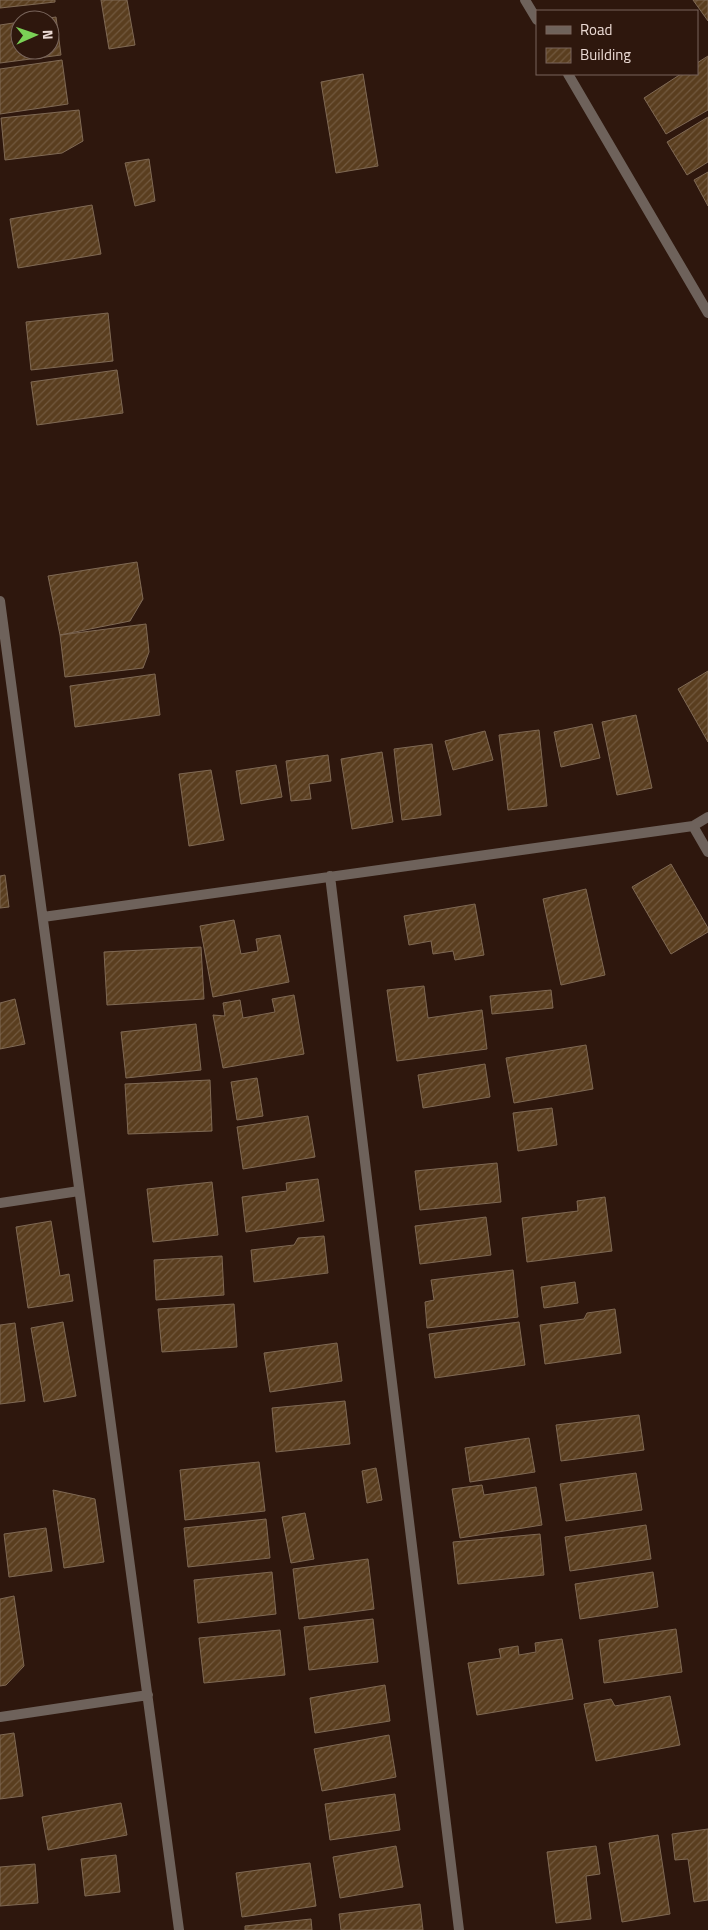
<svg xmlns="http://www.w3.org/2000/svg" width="708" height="1930" font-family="'Titillium Web',sans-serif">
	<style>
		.building { fill: url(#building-hatch); stroke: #7f6954 }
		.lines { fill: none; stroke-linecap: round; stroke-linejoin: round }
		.street { stroke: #6e625b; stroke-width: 10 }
	</style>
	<defs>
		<pattern id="building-hatch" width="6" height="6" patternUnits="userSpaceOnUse" patternTransform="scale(1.25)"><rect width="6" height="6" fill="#5a3e1f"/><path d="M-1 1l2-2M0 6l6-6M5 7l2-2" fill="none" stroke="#72593f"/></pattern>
	</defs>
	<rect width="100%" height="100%" fill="#2e170d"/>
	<!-- building -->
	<path class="building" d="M 0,0 L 55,0 L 55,2 L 0,8 Z
		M 101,0 L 127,0 L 135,45 L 109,49 Z
		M 693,0 L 708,0 L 708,21 Z
		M 56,17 L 61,55 L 0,63 L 0,25 L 20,22 L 20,50 L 50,50 L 50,20 L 36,20 Z
		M 708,56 L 708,110 L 666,134 L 644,98 L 681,74 L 697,74 L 697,63 Z
		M 62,60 L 68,104 L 0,114 L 0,69 Z
		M 363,74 L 378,166 L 336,173 L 321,82 Z
		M 79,110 L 83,141 L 62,153 L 5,160 L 1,118 Z
		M 708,117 L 708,162 L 687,175 L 667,142 Z
		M 149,159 L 155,201 L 135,206 L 125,163 Z
		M 708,172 L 708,206 L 694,180 Z
		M 92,205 L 101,254 L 18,268 L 10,219 Z
		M 108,313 L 113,361 L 31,370 L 26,322 Z
		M 117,370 L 123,413 L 37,425 L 31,382 Z
		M 137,562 L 143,599 L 130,621 L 60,635 L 48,576 Z
		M 146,624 L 149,652 L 143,668 L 65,677 L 60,635 Z
		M 708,671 L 708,742 L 678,689 Z
		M 155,674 L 160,715 L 75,727 L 70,686 Z
		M 636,715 L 652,788 L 617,795 L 602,722 Z
		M 592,724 L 600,758 L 561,767 L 554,732 Z
		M 539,730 L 547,806 L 508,810 L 499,735 Z
		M 485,731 L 493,760 L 453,770 L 445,741 Z
		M 432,744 L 441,815 L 402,820 L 394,749 Z
		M 382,752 L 393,822 L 352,829 L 341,759 Z
		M 328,755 L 331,781 L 309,784 L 311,799 L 291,801 L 286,761 Z
		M 276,765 L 282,797 L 241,804 L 236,771 Z
		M 211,770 L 224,840 L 189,846 L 179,774 Z
		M 671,864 L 708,928 L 708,932 L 671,954 L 632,887 Z
		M 5,875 L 9,907 L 0,908 L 0,876 Z
		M 586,889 L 605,975 L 561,985 L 543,899 Z
		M 475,904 L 484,955 L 455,960 L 453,951 L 433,954 L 431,941 L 409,945 L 404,916 Z
		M 234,920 L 241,954 L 258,951 L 256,939 L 280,935 L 289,982 L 213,997 L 200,926 Z
		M 201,947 L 204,999 L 107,1005 L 104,952 Z
		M 424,986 L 428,1018 L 482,1010 L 487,1049 L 397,1061 L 387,990 Z
		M 551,990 L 553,1008 L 492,1014 L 490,996 Z
		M 294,995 L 304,1054 L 223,1068 L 213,1015 L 225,1016 L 223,1003 L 240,1000 L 243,1018 L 275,1012 L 272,999 Z
		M 15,999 L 25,1044 L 0,1049 L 0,1003 Z
		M 196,1024 L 201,1070 L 126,1078 L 121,1032 Z
		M 586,1045 L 593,1089 L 514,1103 L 506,1058 Z
		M 485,1064 L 490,1097 L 423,1108 L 418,1075 Z
		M 257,1078 L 263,1116 L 237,1120 L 231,1082 Z
		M 210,1080 L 212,1131 L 128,1134 L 125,1084 Z
		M 552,1108 L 557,1145 L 518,1151 L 513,1113 Z
		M 308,1116 L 315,1157 L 243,1169 L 237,1127 Z
		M 497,1163 L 501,1202 L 420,1210 L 415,1171 Z
		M 318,1179 L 324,1221 L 246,1232 L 242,1197 L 287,1191 L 286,1183 Z
		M 212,1182 L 218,1235 L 153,1242 L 147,1189 Z
		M 605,1197 L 612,1251 L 527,1262 L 522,1218 L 578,1211 L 577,1201 Z
		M 486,1217 L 491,1255 L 420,1264 L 415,1226 Z
		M 51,1221 L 60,1276 L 69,1274 L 73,1301 L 28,1308 L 16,1227 Z
		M 324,1236 L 328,1273 L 254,1282 L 251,1250 L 294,1245 L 298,1238 Z
		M 222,1256 L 224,1295 L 156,1300 L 154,1260 Z
		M 513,1270 L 518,1317 L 427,1328 L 425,1302 L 434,1300 L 431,1280 Z
		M 575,1282 L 578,1303 L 544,1308 L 541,1287 Z
		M 234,1304 L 237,1347 L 162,1352 L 158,1309 Z
		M 615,1309 L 621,1353 L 545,1364 L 540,1325 L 584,1319 L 587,1313 Z
		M 63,1322 L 76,1396 L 44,1402 L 31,1328 Z
		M 519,1322 L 525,1365 L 435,1378 L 429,1334 Z
		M 15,1323 L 25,1401 L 0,1404 L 0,1325 Z
		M 337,1343 L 342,1381 L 270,1392 L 264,1353 Z
		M 345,1401 L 350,1444 L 276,1452 L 272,1408 Z
		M 639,1415 L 644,1450 L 561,1461 L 556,1425 Z
		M 529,1438 L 535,1472 L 470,1482 L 465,1448 Z
		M 259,1462 L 265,1511 L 185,1520 L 180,1470 Z
		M 376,1468 L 382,1500 L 367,1503 L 362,1471 Z
		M 636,1473 L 642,1510 L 566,1521 L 560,1484 Z
		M 482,1485 L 484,1495 L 536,1487 L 542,1525 L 460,1538 L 452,1489 Z
		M 53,1490 L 95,1499 L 104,1562 L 64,1568 Z
		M 305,1513 L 314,1559 L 291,1563 L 282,1517 Z
		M 266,1519 L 270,1558 L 188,1567 L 184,1528 Z
		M 646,1525 L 651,1559 L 570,1571 L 565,1537 Z
		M 46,1528 L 52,1571 L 9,1577 L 4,1534 Z
		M 540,1534 L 544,1575 L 458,1584 L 453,1542 Z
		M 368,1559 L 374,1609 L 299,1619 L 293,1569 Z
		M 272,1572 L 276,1614 L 198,1623 L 194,1580 Z
		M 653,1572 L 658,1607 L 580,1619 L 575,1584 Z
		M 14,1596 L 24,1666 L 6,1685 L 0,1686 L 0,1599 Z
		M 373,1619 L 378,1662 L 309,1670 L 304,1627 Z
		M 676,1629 L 682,1672 L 604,1683 L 599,1640 Z
		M 280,1630 L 285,1675 L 204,1683 L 199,1638 Z
		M 562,1639 L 573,1699 L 477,1715 L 468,1663 L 501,1658 L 499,1649 L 518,1646 L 519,1655 L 536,1652 L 535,1643 Z
		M 385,1685 L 390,1721 L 315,1733 L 310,1698 Z
		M 670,1696 L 680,1745 L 596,1761 L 584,1704 L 611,1699 L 615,1706 Z
		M 14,1733 L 23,1796 L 0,1799 L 0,1735 Z
		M 389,1735 L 396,1777 L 322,1791 L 314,1749 Z
		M 395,1794 L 400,1830 L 330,1840 L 325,1804 Z
		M 121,1803 L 127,1835 L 48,1850 L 42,1817 Z
		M 708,1829 L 708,1900 L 694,1902 L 688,1859 L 675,1860 L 672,1834 Z
		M 658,1835 L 670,1914 L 622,1922 L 609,1843 Z
		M 396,1846 L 403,1887 L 340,1898 L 333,1857 Z
		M 596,1846 L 600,1874 L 586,1876 L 591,1919 L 556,1923 L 547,1852 Z
		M 116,1855 L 120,1892 L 85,1896 L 81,1859 Z
		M 310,1863 L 316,1906 L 242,1917 L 236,1873 Z
		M 35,1864 L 38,1903 L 0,1906 L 0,1867 Z
		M 420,1904 L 423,1930 L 341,1930 L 339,1914 Z
		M 311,1919 L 312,1930 L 245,1930 L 245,1926 Z"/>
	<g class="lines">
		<!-- street -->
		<path class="street" d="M 525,0 L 537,20
			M 568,74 L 708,313
			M 0,601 L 179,1930
			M 693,826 L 708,852
			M 330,876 L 459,1930
			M 43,917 L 693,826 L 708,817
			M 0,1203 L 79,1191
			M 0,1717 L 148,1695"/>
	</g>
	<!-- legend -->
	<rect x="536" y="10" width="162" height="65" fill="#2e170d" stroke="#79655c"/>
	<rect x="546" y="26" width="25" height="8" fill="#6e625b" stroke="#79655c"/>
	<text x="580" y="35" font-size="15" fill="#ead9d3">Road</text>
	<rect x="546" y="48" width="25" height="15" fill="url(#building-hatch)" stroke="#79655c"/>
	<text x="580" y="60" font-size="15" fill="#ead9d3">Building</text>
	<!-- north arrow -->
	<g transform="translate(35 35) rotate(88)"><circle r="24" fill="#2e170d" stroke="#79655c"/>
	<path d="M0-4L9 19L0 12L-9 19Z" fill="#7bd156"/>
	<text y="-8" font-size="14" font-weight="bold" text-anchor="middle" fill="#ead9d3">N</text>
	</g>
</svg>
